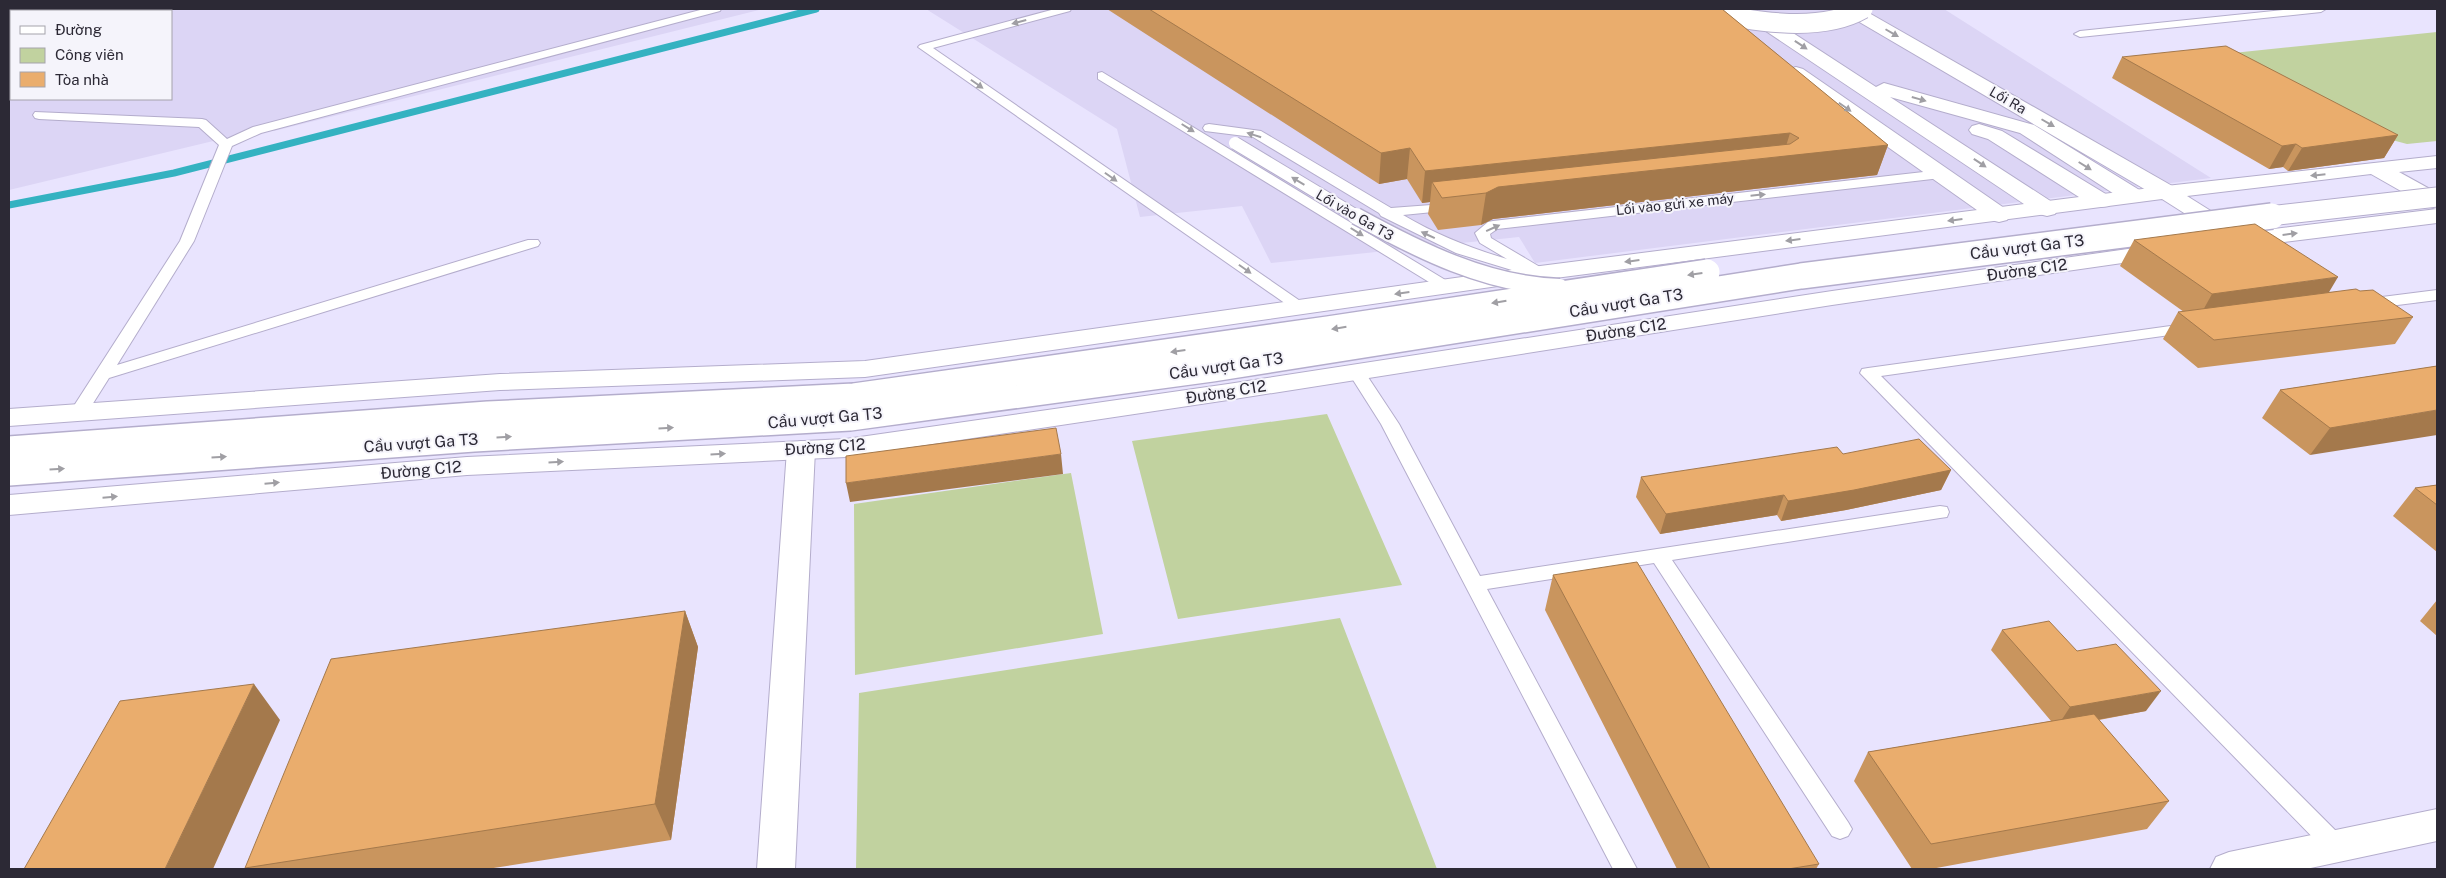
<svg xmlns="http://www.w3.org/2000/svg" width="2446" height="878" font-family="'Public Sans',sans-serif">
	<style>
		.built { fill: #dcd5f5; fill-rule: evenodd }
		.green { fill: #c1d29f }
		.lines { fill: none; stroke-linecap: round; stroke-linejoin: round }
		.stream { stroke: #34b2c1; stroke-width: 7 }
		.service-casing { stroke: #b4adcc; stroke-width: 2 }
		.minor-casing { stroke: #b4adcc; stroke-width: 2 }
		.tertiary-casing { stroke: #b4adcc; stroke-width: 2 }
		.secondary-casing { stroke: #b4adcc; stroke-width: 2 }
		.service { fill: #fff; fill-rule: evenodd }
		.minor { fill: #fff; fill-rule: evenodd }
		.tertiary { fill: #fff; fill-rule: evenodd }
		.secondary { fill: #fff; fill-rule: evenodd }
		.service-bridge-far1-casing { stroke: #b4adcc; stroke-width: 14; stroke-linecap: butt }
		.service-bridge-casing { stroke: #b4adcc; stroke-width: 19; stroke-linecap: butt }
		.tertiary-bridge-casing { stroke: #b4adcc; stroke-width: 21; stroke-linecap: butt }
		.secondary-bridge-far1-casing { stroke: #b4adcc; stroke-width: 21; stroke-linecap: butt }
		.secondary-bridge-casing { stroke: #b4adcc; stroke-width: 28; stroke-linecap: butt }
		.service-bridge-far1 { stroke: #fff; stroke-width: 12 }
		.service-bridge { stroke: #fff; stroke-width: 16 }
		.tertiary-bridge { stroke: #fff; stroke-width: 19 }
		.secondary-bridge-far1 { stroke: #fff; stroke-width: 19 }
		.secondary-bridge { stroke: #fff; stroke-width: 25 }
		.wall { fill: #c9955e }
		.shaded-wall { fill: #a4794c }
		.building { fill: #eaad6d; stroke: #a4794c }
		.oneway { fill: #a09fa4 }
		.labels { text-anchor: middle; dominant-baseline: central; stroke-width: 4; stroke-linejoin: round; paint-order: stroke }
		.far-street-label { font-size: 14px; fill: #2c2935; stroke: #f5f4fb }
		.street-label { font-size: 16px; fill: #2c2935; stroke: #f5f4fb }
	</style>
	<rect width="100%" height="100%" fill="#e9e4fe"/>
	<!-- built -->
	<path class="built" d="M 9,9 L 763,9 L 274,131 L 272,127 L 9,190 ZM 11,11 L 171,11 L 171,99 L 11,99 Z
		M 926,9 L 1944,9 L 2211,178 L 1535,263 L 1519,237 L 1271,263 L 1242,206 L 1140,217 L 1117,129 Z"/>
	<!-- green -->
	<path class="green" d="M 2437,32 L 2437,141 L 2407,144 L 2392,140 L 2233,53 Z
		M 1327,414 L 1402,585 L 1178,619 L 1132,441 Z
		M 1071,473 L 1103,634 L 855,675 L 854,504 Z
		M 1340,618 L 1437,869 L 856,869 L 859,693 Z"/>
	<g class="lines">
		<!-- stream -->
		<path class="stream" d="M 9,205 L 174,173 L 816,9"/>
		<!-- service casing -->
		<g class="service-casing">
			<path id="service" d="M 704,9 L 721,9 L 720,11 L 261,133 L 232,146 L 194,241 L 117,365 L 528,240 L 538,240 L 540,243 L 538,246 L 109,378 L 85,416 L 73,416 L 70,412 L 180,241 L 219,145 L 199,127 L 39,119 L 35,118 L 33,115 L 35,112 L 202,119 L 206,120 L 227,139 L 253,127 Z
				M 1055,9 L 1071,9 L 1070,11 L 933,48 L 1306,305 L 1309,308 L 1306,311 L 1296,311 L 918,47 L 920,45 Z
				M 2292,9 L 2326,9 L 2321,12 L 2080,37 L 2074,34 L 2080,31 Z
				M 1102,72 L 1452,284 L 1455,287 L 1447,292 L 1442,290 L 1098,79 L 1098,73 Z
				M 1209,124 L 1261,131 L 1391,208 L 1458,203 L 1460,206 L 1453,210 L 1403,215 C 1437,235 1470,248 1507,259 L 1480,243 L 1475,233 L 1488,222 L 1493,221 L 1941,170 L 1948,174 L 1941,178 L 1497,229 L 1490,234 L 1491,238 L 1545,270 L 1547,273 L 1540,277 L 1526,271 L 1515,271 L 1456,253 L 1381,216 L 1379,213 L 1253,137 L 1205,131 L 1203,128 L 1205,125 Z
				M 2437,290 L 2437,300 L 2366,309 L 2358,304 L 2366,299 Z
				M 2192,323 L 2200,328 L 2198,331 L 1881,376 L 2344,839 L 2348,846 L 2344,853 L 2336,856 L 2328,853 L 1860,373 L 1862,369 L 1868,368 Z
				M 1356,367 L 1362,368 L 1399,424 L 1480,576 L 1940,506 L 1947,507 L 1949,512 L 1947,517 L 1940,518 L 1672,560 L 1848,822 L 1852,829 L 1848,836 L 1840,839 L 1832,836 L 1654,563 L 1487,589 L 1637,869 L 1613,869 L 1381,424 L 1348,372 L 1350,368 Z"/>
		</g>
		<!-- minor casing -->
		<g class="minor-casing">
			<path id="minor" d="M 801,441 L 811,444 L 815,450 L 795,869 L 757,869 L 787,450 L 791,444 Z
				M 2437,809 L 2437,841 L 2306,869 L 2210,869 L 2216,857 L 2229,852 Z"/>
		</g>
		<!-- tertiary casing -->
		<g class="tertiary-casing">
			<path id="tertiary" d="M 1737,9 L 1756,9 L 1876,87 L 1884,83 L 2034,125 L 2141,191 L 2144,196 L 2141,201 L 2133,202 L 2125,201 L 2020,133 L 1890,97 L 2055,204 L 2058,209 L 2055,214 L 2047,216 L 2039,214 L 1739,13 Z
				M 1842,9 L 1862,9 L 2174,187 L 2177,192 L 2174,197 L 2166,198 L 2158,197 L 1844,13 Z
				M 1796,67 L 1803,69 L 2007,210 L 2010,215 L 2007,220 L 1999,222 L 1991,220 L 1789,77 L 1787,73 L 1789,69 Z
				M 1979,124 L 2002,131 L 2109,196 L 2112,201 L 2109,206 L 2101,207 L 2093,206 L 1988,139 L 1972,134 L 1969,130 L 1972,126 Z"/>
		</g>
		<!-- secondary casing -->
		<g class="secondary-casing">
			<path id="secondary" d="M 2437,156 L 2437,168 L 2399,172 L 2437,193 L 2437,209 L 2429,207 L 2371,174 L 2187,196 L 2238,228 L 2241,233 L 2437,209 L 2437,223 L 2235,248 L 2227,246 L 2224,241 L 2225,239 L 2162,199 L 1540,280 L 865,377 L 500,390 L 9,426 L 9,409 L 500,374 L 865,361 L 1540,266 L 2166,186 Z
				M 2163,244 L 2171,246 L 2174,251 L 2171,256 L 1832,305 L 1228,400 L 846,457 L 467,475 L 9,515 L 9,495 L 467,457 L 846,439 L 1228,384 L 1832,291 Z"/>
		</g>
		<!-- service -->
		<use href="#service" class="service"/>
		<!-- minor -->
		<use href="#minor" class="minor"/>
		<!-- tertiary -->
		<use href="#tertiary" class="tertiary"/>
		<!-- secondary -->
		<use href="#secondary" class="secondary"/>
		<!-- service-bridge-far1 casing -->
		<g class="service-bridge-far1-casing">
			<path id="service-bridge-far1" d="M 1235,143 L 1358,217"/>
		</g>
		<!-- service-bridge casing -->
		<g class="service-bridge-casing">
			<path id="service-bridge" d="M 1356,216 C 1418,250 1487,285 1560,287"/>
		</g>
		<!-- tertiary-bridge casing -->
		<g class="tertiary-bridge-casing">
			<path id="tertiary-bridge" d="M 1695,9 C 1744,20 1818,35 1863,9"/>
		</g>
		<!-- secondary-bridge-far1 casing -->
		<g class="secondary-bridge-far1-casing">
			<path id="secondary-bridge-far1" d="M 2261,217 L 2437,197"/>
		</g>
		<!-- secondary-bridge casing -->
		<g class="secondary-bridge-casing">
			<path id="secondary-bridge" d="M 9,449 L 488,414 L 854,396 L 1328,329 L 1707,272
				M 9,473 L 474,439 L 850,418 L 1212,369 L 1801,276 L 2272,216"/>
		</g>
		<!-- service-bridge-far1 -->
		<use href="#service-bridge-far1" class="service-bridge-far1"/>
		<!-- service-bridge -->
		<use href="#service-bridge" class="service-bridge"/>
		<!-- tertiary-bridge -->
		<use href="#tertiary-bridge" class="tertiary-bridge"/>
		<!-- secondary-bridge-far1 -->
		<use href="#secondary-bridge-far1" class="secondary-bridge-far1"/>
		<!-- secondary-bridge -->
		<use href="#secondary-bridge" class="secondary-bridge"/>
	</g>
	<!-- wall -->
	<path class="wall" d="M 1107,9 L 1722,9 L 1888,145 L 1877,175 L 1493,219 L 1481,225 L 1438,230 L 1428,214 L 1430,202 L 1422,203 L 1407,179 L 1379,184 Z
		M 2122,57 L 2398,135 L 2384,158 L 2288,171 L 2283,167 L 2269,169 L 2112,78 Z
		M 2134,240 L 2329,292 L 2360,291 L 2413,317 L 2395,344 L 2198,368 L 2163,339 L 2178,312 L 2184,312 L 2120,266 Z
		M 2437,366 L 2310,455 L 2262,418 L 2280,390 Z
		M 1843,454 L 1951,470 L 1941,490 L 1846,510 L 1781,521 L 1777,515 L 1660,534 L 1636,497 L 1641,477 Z
		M 2437,485 L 2437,552 L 2393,516 L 2415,488 Z
		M 1553,575 L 1819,864 L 1816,869 L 1677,869 L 1545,610 Z
		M 2437,600 L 2437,636 L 2420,621 Z
		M 685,611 L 698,647 L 671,840 L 487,869 L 246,869 L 245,868 Z
		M 2002,630 L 2077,651 L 2146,711 L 2099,720 L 2169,801 L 2147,829 L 1931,869 L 1912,869 L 1854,781 L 1868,752 L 2051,721 L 1991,650 Z"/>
	<!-- shaded-wall -->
	<path class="shaded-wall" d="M 1790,133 L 1783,156 L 1888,145 L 1877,175 L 1493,219 L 1481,225 L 1486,193 L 1432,182 L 1430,202 L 1422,203 L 1425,171 Z
		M 2398,135 L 2384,158 L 2288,171 L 2302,148 Z
		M 2296,144 L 2283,167 L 2269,169 L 2282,146 Z
		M 1410,148 L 1407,179 L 1379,184 L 1381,153 Z
		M 2338,277 L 2322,304 L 2197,321 L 2212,294 Z
		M 2437,410 L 2437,435 L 2310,455 L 2330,428 Z
		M 1061,454 L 1063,474 L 850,502 L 846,483 Z
		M 1951,470 L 1941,490 L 1846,510 L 1781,521 L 1788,501 Z
		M 1784,495 L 1777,515 L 1660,534 L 1666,514 Z
		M 685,611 L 698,647 L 671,840 L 655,804 Z
		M 254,684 L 280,720 L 213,869 L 165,869 Z
		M 2161,691 L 2146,711 L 2057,727 L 2070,707 Z"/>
	<!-- building -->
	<path class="building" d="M 1149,9 L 1722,9 L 1888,145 L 1498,187 L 1486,193 L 1442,198 L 1432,182 L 1790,144 L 1799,138 L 1790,133 L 1425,171 L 1410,148 L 1381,153 Z
		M 2226,46 L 2398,135 L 2302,148 L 2296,144 L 2282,146 L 2122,57 Z
		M 2255,224 L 2338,277 L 2212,294 L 2134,240 Z
		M 2356,289 L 2360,291 L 2373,290 L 2413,317 L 2214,340 L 2178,312 Z
		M 2437,366 L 2437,410 L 2330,428 L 2280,390 Z
		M 1056,428 L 1061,454 L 846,483 L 846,456 Z
		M 1919,439 L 1951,470 L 1854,490 L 1788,501 L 1784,495 L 1666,514 L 1641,477 L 1837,447 L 1843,454 Z
		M 2437,485 L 2437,505 L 2415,488 Z
		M 1637,562 L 1819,864 L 1788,869 L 1710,869 L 1553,575 Z
		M 685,611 L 655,804 L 245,868 L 331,659 Z
		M 2049,621 L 2077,651 L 2116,644 L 2161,691 L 2070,707 L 2002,630 Z
		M 254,684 L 165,869 L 24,869 L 120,701 Z
		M 2094,714 L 2169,801 L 1931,844 L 1868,752 Z"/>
	<!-- one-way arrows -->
	<defs><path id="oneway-solid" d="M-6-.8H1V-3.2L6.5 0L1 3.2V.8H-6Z" transform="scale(1.25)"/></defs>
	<g class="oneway">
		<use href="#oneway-solid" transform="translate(1019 22) rotate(165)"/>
		<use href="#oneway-solid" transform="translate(1892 33) rotate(30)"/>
		<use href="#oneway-solid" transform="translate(1801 45) rotate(34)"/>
		<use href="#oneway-solid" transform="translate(977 84) rotate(35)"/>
		<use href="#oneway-solid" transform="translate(1919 99) rotate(16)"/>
		<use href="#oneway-solid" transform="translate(1845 107) rotate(35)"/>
		<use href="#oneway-solid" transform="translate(2048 123) rotate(30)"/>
		<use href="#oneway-solid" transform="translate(1188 128) rotate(32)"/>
		<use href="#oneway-solid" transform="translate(1254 135) rotate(-162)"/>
		<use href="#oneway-solid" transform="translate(1980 163) rotate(34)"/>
		<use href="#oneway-solid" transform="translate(2085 166) rotate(32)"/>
		<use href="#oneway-solid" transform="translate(2318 175) rotate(174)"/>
		<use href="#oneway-solid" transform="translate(1111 177) rotate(35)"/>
		<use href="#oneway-solid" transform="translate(1298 181) rotate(-149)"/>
		<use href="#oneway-solid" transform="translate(1758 195) rotate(-6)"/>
		<use href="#oneway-solid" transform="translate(1955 220) rotate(173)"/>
		<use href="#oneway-solid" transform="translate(1493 228) rotate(-24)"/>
		<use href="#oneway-solid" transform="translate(1357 232) rotate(32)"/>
		<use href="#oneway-solid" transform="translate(2290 234) rotate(-7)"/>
		<use href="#oneway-solid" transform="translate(1428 235) rotate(-155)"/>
		<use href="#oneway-solid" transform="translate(1793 240) rotate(173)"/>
		<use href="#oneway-solid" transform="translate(1632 261) rotate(173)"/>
		<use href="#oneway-solid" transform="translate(1245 269) rotate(35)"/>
		<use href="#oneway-solid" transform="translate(1695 274) rotate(172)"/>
		<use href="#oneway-solid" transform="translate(1402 293) rotate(172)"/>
		<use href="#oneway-solid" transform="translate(1499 302) rotate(171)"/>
		<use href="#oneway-solid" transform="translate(1339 328) rotate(171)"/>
		<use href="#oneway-solid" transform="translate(1178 351) rotate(172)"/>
		<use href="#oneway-solid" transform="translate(666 428) rotate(-3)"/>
		<use href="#oneway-solid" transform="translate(504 437) rotate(-3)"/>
		<use href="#oneway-solid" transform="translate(718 454) rotate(-3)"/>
		<use href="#oneway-solid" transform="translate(219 457) rotate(-4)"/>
		<use href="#oneway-solid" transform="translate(556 462) rotate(-3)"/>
		<use href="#oneway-solid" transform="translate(57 469) rotate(-4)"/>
		<use href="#oneway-solid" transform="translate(272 483) rotate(-5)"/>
		<use href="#oneway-solid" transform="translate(110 497) rotate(-5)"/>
	</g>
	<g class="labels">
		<!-- far-street labels -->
		<g class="far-street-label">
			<text transform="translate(2008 100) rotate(30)">Lối Ra</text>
			<text transform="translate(1675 204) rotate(-6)">Lối vào gửi xe máy</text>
			<text transform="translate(1355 215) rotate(30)">Lối vào Ga T3</text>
		</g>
		<!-- street labels -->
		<g class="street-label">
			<text transform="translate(2027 247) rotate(-7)">Cầu vượt Ga T3</text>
			<text transform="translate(2027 270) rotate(-8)">Đường C12</text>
			<text transform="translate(1626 303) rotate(-9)">Cầu vượt Ga T3</text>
			<text transform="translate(1626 330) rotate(-9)">Đường C12</text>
			<text transform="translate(1226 366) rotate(-8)">Cầu vượt Ga T3</text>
			<text transform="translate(1226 392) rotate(-9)">Đường C12</text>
			<text transform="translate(825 418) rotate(-5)">Cầu vượt Ga T3</text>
			<text transform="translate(421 443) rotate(-4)">Cầu vượt Ga T3</text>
			<text transform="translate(825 447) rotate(-4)">Đường C12</text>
			<text transform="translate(421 470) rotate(-5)">Đường C12</text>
		</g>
	</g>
	<!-- border -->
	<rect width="2446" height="878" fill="none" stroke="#2c2935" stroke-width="20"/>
	<!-- legend -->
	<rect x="10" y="10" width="162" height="90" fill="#f5f4fb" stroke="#a5a3ac"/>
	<rect x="20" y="26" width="25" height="8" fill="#ffffff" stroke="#a5a3ac"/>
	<text x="55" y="35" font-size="15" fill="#2c2935">Đường</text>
	<rect x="20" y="48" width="25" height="15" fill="#c1d29f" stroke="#a5a3ac"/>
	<text x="55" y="60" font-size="15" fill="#2c2935">Công viên</text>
	<rect x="20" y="72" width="25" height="15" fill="#eaad6d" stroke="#a5a3ac"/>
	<text x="55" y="85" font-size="15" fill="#2c2935">Tòa nhà</text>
</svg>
